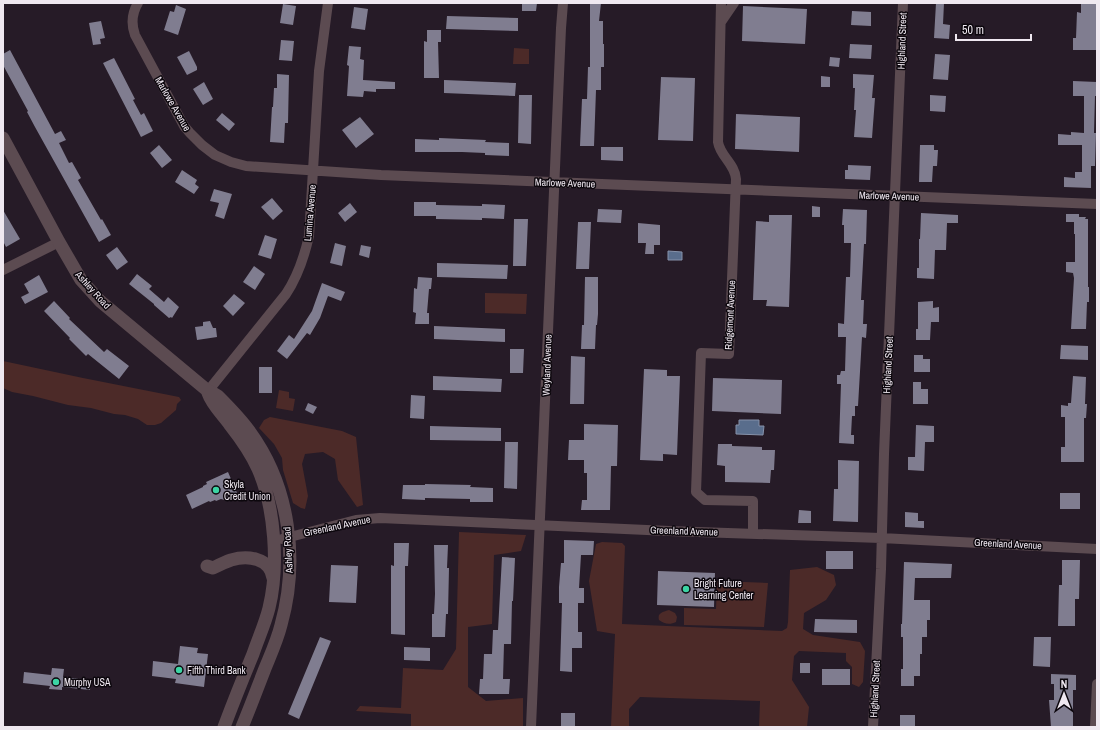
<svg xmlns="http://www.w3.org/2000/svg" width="1100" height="730" font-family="'Archivo Narrow',sans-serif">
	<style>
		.green { fill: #4c2a28 }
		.water { fill: #596d8c; stroke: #8692aa }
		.building { fill: #807d90 }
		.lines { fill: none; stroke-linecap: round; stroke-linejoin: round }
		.minor { stroke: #5c4b51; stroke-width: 10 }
		.tertiary { stroke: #5c4b51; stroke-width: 13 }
		.poi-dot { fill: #3cd4a4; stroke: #0c070d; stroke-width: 1.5 }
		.labels { text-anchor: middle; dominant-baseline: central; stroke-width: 3; stroke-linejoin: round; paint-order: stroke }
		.street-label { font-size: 10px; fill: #efe8f0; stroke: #0c070d }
		.poi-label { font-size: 10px; fill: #efe8f0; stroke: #0c070d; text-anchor: start }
	</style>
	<rect width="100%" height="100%" fill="#261b27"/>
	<!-- green -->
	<path class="green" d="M 514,48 L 529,49 L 529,64 L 513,64 Z
		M 485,293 L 527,294 L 526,314 L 485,313 Z
		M 3,361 L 83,378 L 179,397 L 181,400 L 177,404 L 176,410 L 161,423 L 155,425 L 147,425 L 138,419 L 125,415 L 114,414 L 91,408 L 68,405 L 33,396 L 12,392 L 3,388 Z
		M 279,390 L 289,392 L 289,398 L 295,399 L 293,411 L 276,408 Z
		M 270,417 L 342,431 L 356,437 L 363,505 L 357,507 L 338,480 L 335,459 L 323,452 L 305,454 L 302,464 L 308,496 L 305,509 L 301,508 L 293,503 L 283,470 L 282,458 L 274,444 L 259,428 L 264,420 Z
		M 459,532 L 526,535 L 521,551 L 494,555 L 492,624 L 468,627 L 468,687 L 486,701 L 523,698 L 523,727 L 411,727 L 411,714 L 356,711 L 360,706 L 401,708 L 403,668 L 443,670 L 456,649 Z
		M 602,542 L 622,543 L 625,546 L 622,624 L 782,631 L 787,628 L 788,622 L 790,570 L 817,567 L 834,575 L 836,585 L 826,600 L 804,613 L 803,629 L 813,635 L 860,642 L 865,651 L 863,682 L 859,687 L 852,684 L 852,667 L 846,661 L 846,653 L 799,651 L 794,656 L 792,680 L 809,707 L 807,727 L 759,727 L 760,701 L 640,697 L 629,709 L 629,727 L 611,727 L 615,634 L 597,631 L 589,581 L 596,544 Z
		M 717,581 L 768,583 L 764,627 L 684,625 L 684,608 L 716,609 Z
		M 669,610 L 675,613 L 677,617 L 676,622 C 670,625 664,624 659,620 C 657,613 663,612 669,610 Z"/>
	<!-- water -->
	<path class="water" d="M 668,251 L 682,252 L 682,260 L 668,260 Z
		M 739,420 L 759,420 L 759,426 L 764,426 L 763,435 L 736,434 L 736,425 L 739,425 Z"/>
	<!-- building -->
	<path class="building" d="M 522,3 L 537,3 L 536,11 L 522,11 Z
		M 590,3 L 601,3 L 599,21 L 603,21 L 603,44 L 604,44 L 604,67 L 601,67 L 601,90 L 596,90 L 594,146 L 580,146 L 582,99 L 587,99 L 588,67 L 590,67 Z
		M 936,3 L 944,3 L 943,24 L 950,25 L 949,39 L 934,38 Z
		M 1081,3 L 1097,3 L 1097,50 L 1073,50 L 1073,38 L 1076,38 L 1077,12 L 1081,13 Z
		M 283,4 L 296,6 L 293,25 L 280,23 Z
		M 176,5 L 186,9 L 178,35 L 164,30 L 170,11 L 174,12 Z
		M 743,6 L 807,9 L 805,44 L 742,41 Z
		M 354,7 L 368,9 L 365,30 L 351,28 Z
		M 852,11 L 871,12 L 871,26 L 851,25 Z
		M 447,16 L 518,18 L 518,31 L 446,29 Z
		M 101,21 L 105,38 L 100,39 L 101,44 L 93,45 L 89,23 Z
		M 427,30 L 441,30 L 441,42 L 438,42 L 439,78 L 424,78 L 424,41 L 427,42 Z
		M 281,40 L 294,41 L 292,61 L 279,60 Z
		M 850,44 L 872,45 L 871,59 L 849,58 Z
		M 349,46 L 361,47 L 360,59 L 364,60 L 363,80 L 395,82 L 395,89 L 376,89 L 376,92 L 364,91 L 363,97 L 347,96 L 349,66 L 347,65 Z
		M 10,50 L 55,134 L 61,131 L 66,140 L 59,143 L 69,163 L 72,162 L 81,178 L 78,180 L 101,220 L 102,219 L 111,235 L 99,242 L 35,127 L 27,112 L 28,111 L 3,65 L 3,54 Z
		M 189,51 L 197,67 L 197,70 L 187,75 L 177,57 Z
		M 935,54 L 950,55 L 948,80 L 933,79 Z
		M 830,57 L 840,58 L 839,67 L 829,66 Z
		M 114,58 L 135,99 L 133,100 L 141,115 L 144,113 L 153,131 L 141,137 L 103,63 Z
		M 277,74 L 289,75 L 288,123 L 285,123 L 284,143 L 270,142 L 272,107 L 273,107 L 274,88 L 277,88 Z
		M 853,74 L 874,75 L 872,98 L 875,98 L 872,138 L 854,137 L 856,110 L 854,110 L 855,88 L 853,88 Z
		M 821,76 L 830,77 L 830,87 L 821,87 Z
		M 661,77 L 695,78 L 693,141 L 658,140 Z
		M 444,80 L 516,83 L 515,96 L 444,93 Z
		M 1073,81 L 1097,82 L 1097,96 L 1095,96 L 1094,133 L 1096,133 L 1095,166 L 1091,166 L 1091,188 L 1064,187 L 1064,177 L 1075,178 L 1075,172 L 1082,172 L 1082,145 L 1058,145 L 1058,134 L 1071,135 L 1071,132 L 1084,133 L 1084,96 L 1073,96 Z
		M 204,82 L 213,99 L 203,105 L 193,89 Z
		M 519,95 L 532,95 L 531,144 L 518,143 Z
		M 930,95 L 946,96 L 945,112 L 930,111 Z
		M 222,113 L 235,124 L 229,131 L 216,120 Z
		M 736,114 L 800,117 L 799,152 L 735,149 Z
		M 360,117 L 374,134 L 356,148 L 342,130 Z
		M 439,138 L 486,140 L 485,142 L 509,143 L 509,156 L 485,155 L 485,153 L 462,152 L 415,152 L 415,139 L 439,140 Z
		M 159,145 L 172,160 L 162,168 L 150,153 Z
		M 920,145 L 934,145 L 934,150 L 938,150 L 937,166 L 933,166 L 932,182 L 919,182 Z
		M 601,147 L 623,147 L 623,161 L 601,160 Z
		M 848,165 L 871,166 L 870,180 L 845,179 L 845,170 L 848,170 Z
		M 182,170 L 197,180 L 195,184 L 199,187 L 194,194 L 175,182 Z
		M 214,189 L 232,194 L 224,219 L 215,216 L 219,203 L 210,201 Z
		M 272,198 L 283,211 L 273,220 L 261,207 Z
		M 414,202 L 436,202 L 436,205 L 482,206 L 482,204 L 505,205 L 504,219 L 482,218 L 482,220 L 436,219 L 436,216 L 414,216 Z
		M 350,203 L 357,212 L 345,222 L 338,213 Z
		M 812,206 L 820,207 L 820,217 L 812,217 Z
		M 598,209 L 622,210 L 621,223 L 597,222 Z
		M 843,209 L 867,210 L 866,244 L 864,244 L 861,300 L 864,300 L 863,324 L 867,324 L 866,338 L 862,337 L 858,406 L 855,406 L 855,416 L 852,416 L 851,435 L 854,435 L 854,444 L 839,443 L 841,384 L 837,384 L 837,375 L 840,375 L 841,371 L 845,371 L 846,337 L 838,337 L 838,323 L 844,324 L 846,277 L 850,277 L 851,243 L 844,243 L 844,225 L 842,225 Z
		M 3,210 L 20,239 L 6,247 L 3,241 Z
		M 921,213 L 958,215 L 958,223 L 947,223 L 946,250 L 935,250 L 934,279 L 917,278 L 917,268 L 919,268 L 919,239 L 920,239 Z
		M 1066,214 L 1079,214 L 1079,217 L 1086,217 L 1085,219 L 1088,219 L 1088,287 L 1089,287 L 1089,302 L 1087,302 L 1086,329 L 1071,329 L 1074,278 L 1073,273 L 1066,272 L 1066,262 L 1075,262 L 1075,234 L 1074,234 L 1074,222 L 1066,222 Z
		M 769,215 L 792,215 L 789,307 L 766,306 L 767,300 L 753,300 L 756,221 L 769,222 Z
		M 514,219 L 528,219 L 526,266 L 513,266 Z
		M 578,222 L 591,222 L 589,269 L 576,269 Z
		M 638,223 L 660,225 L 660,245 L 654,245 L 654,254 L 645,254 L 646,243 L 638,243 Z
		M 265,235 L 277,239 L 271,259 L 258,255 Z
		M 335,243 L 346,246 L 342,266 L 330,263 Z
		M 361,245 L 371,247 L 369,258 L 359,255 Z
		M 117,247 L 128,262 L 117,270 L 106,255 Z
		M 437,263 L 508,265 L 507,279 L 437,277 Z
		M 254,266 L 265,274 L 255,290 L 243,282 Z
		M 137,274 L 152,286 L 149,289 L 164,302 L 168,297 L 179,307 L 172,318 L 171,317 L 169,318 L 154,305 L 154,304 L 129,284 Z
		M 39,275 L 48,292 L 25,304 L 21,297 L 29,293 L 24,284 Z
		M 418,277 L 432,278 L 431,289 L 429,289 L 427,313 L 429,313 L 429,324 L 415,324 L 416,313 L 413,312 L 414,288 L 417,289 Z
		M 585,277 L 598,277 L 598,314 L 597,325 L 596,325 L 595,349 L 581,349 L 582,325 L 584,325 Z
		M 322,283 L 345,292 L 341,301 L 328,296 L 320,318 L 310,335 L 307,333 L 287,359 L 277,351 L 289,335 L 294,339 L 312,311 Z
		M 234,294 L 245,303 L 233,316 L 223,306 Z
		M 54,301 L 70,318 L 69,319 L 104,352 L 107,349 L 129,366 L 119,379 L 88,354 L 86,356 L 69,339 L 70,338 L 44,311 Z
		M 933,301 L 933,308 L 939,307 L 939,322 L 931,322 L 930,340 L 916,340 L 916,329 L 918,329 L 918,302 Z
		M 210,321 L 213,328 L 216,328 L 217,337 L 197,340 L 195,327 L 203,326 L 203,322 Z
		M 434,326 L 505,329 L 505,342 L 434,339 Z
		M 1061,345 L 1088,346 L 1088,360 L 1060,359 Z
		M 510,349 L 524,349 L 523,373 L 510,373 Z
		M 914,355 L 923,355 L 923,359 L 930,359 L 930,372 L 914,372 Z
		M 571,356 L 585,357 L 584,404 L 570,404 Z
		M 259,367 L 272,367 L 272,393 L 259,393 Z
		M 644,369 L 667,370 L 667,376 L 680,376 L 677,455 L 663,454 L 663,461 L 640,460 Z
		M 433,376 L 502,379 L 501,392 L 433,390 Z
		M 1073,376 L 1086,377 L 1085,404 L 1087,404 L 1086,418 L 1084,418 L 1084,462 L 1061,462 L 1061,447 L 1065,447 L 1065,417 L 1061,417 L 1061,405 L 1068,406 L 1068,403 L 1071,403 Z
		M 713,378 L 782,380 L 781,414 L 712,411 Z
		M 913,382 L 921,382 L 921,389 L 928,389 L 928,404 L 913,404 Z
		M 411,395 L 425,396 L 424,419 L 410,418 Z
		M 308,403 L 317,407 L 313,414 L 305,410 Z
		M 584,424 L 618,425 L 617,466 L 611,466 L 610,510 L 581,510 L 582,500 L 587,500 L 587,473 L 584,473 L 584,460 L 568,460 L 569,440 L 584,440 Z
		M 916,425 L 934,426 L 934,442 L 925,442 L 924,471 L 908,470 L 908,457 L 915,457 Z
		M 430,426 L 501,428 L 501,441 L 430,440 Z
		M 505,442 L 518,442 L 517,489 L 504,488 Z
		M 718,444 L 732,444 L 732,446 L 762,447 L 762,450 L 775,450 L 774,470 L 771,470 L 770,483 L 725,482 L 725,466 L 717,465 Z
		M 838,460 L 859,461 L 858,522 L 833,521 L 834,489 L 838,489 Z
		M 228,472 L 237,493 L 231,495 L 228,501 L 221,499 L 216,501 L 215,500 L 210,502 L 209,501 L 192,509 L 186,495 L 203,487 L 203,486 L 207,484 L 206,482 Z
		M 425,484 L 471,485 L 470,487 L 493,488 L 493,502 L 470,502 L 470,499 L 425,498 L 425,500 L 402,499 L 403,485 L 425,485 Z
		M 1060,493 L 1080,493 L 1080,509 L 1060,509 Z
		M 799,510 L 811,511 L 811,523 L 798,523 Z
		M 905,512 L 918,513 L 918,521 L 924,521 L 924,528 L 905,527 Z
		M 564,540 L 594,541 L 593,555 L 581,555 L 579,588 L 584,588 L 584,603 L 578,603 L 578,632 L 582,632 L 582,648 L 572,648 L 572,672 L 560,671 L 562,603 L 559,603 L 559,587 L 561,563 L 564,563 Z
		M 394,543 L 409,543 L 408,566 L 405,566 L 405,635 L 391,634 L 391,565 L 394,566 Z
		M 434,545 L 448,545 L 447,568 L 449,568 L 448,614 L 446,614 L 445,637 L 432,637 L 432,614 L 434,614 L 435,594 Z
		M 826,551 L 853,551 L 853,569 L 826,569 Z
		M 502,557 L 515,558 L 513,601 L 512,601 L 511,644 L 504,644 L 503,679 L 510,679 L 509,694 L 479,694 L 480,679 L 483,679 L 484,654 L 492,654 L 493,630 L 498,630 Z
		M 1062,560 L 1080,560 L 1079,599 L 1075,599 L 1075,626 L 1058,626 L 1059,585 L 1062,585 Z
		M 904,562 L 952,564 L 951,578 L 915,578 L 914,600 L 930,600 L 930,620 L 927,620 L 927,637 L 922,637 L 922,654 L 920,654 L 920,676 L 914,676 L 914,686 L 901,686 L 901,669 L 903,669 L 903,637 L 901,637 L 901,624 L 902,624 Z
		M 331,565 L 358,566 L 356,603 L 329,602 Z
		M 658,571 L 715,573 L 714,607 L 657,605 Z
		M 815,619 L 857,620 L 857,633 L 814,632 Z
		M 320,637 L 331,641 L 299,719 L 288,714 Z
		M 1034,637 L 1051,637 L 1050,667 L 1033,666 Z
		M 180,646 L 198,648 L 197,653 L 208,654 L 204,687 L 175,683 L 176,679 L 152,676 L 153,661 L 178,664 Z
		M 404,647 L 430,648 L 430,661 L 404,660 Z
		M 800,663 L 810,663 L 810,673 L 800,673 Z
		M 52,668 L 64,669 L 63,677 L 91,680 L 90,690 L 62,687 L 62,690 L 49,689 L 50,686 L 23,683 L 24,672 L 51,675 Z
		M 822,669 L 850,669 L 850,685 L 822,685 Z
		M 1051,674 L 1076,675 L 1076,690 L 1073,690 L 1073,727 L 1051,727 L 1049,700 L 1054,700 L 1054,684 L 1051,684 Z
		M 561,713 L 575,713 L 575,727 L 561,727 Z
		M 900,715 L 915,715 L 915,727 L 900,727 Z"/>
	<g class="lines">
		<!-- minor -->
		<path class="minor" d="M 138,3 C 132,13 131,24 135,35 L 184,126 L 190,133 L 202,145 L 215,155 L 231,162 L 246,166 L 381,175 L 1097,204
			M 721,3 L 718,142 C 720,156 735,164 736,179 L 729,354 L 701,353 L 696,492 L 705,500 L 753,501 L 753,533
			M 721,22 L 734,3
			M 3,270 L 59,242
			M 208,391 L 286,294 C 298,276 304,258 309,236 L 319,71 L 328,3
			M 282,539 L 356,520 L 380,518 L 669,531 L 881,538 L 1097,549
			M 531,727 L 561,28 L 563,3
			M 873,727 L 881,569 L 884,454 L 903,3
			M 1095,727 L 1097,684"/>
		<!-- tertiary -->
		<path class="tertiary" d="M 3,138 L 59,242 L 81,280 L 100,301 L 208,391 L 213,393 L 218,396 C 229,407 241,419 250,432 C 290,487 299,561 281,625 C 277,641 270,656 264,671 C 257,689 250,708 242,727
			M 208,393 C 212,405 223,415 230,425 C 241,439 251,453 258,469 C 275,507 279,567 269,608 C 265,624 258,639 253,654 C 243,678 233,703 224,727
			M 207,566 L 213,568 C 219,565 225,562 231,560 C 248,555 270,558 273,578"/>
	</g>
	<!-- markers -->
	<g class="poi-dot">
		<circle cx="216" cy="490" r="4"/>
		<circle cx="686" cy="589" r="4"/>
		<circle cx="179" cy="670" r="4"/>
		<circle cx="56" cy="682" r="4"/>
	</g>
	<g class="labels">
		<!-- street labels -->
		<g class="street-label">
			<text transform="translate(902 41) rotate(-88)">Highland Street</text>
			<text transform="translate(173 104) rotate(60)">Marlowe Avenue</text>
			<text transform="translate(565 183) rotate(2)">Marlowe Avenue</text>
			<text transform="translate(889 196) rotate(2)">Marlowe Avenue</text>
			<text transform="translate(310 213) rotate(-85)">Lumina Avenue</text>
			<text transform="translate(93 290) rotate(48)">Ashley Road</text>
			<text transform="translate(730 315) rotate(-87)">Ridgemont Avenue</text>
			<text transform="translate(547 365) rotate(-88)">Weyland Avenue</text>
			<text transform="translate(888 365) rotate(-87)">Highland Street</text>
			<text transform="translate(337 526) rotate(-12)">Greenland Avenue</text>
			<text transform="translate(684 531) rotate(2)">Greenland Avenue</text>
			<text transform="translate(1008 544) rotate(3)">Greenland Avenue</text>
			<text transform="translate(288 550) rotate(-93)">Ashley Road</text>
			<text transform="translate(875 689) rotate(-87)">Highland Street</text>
		</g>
		<!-- poi labels -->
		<g class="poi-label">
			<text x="224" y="484">Skyla<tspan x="224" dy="12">Credit Union</tspan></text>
			<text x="694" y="583">Bright Future<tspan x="694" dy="12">Learning Center</tspan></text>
			<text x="187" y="670">Fifth Third Bank</text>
			<text x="64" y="682">Murphy USA</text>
		</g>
	</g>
	<!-- border -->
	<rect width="1100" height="730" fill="none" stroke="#efe8f0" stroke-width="8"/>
	<!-- north arrow -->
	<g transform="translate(1064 694)" stroke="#0c070d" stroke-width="3" paint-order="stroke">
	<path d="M0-3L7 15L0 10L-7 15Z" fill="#efe8f0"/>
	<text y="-6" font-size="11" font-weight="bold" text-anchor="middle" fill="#efe8f0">N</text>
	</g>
	<!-- scale -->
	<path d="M956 34v6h75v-6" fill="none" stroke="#efe8f0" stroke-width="2"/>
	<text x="962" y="34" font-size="12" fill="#efe8f0" stroke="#0c070d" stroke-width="3" paint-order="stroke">50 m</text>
</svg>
